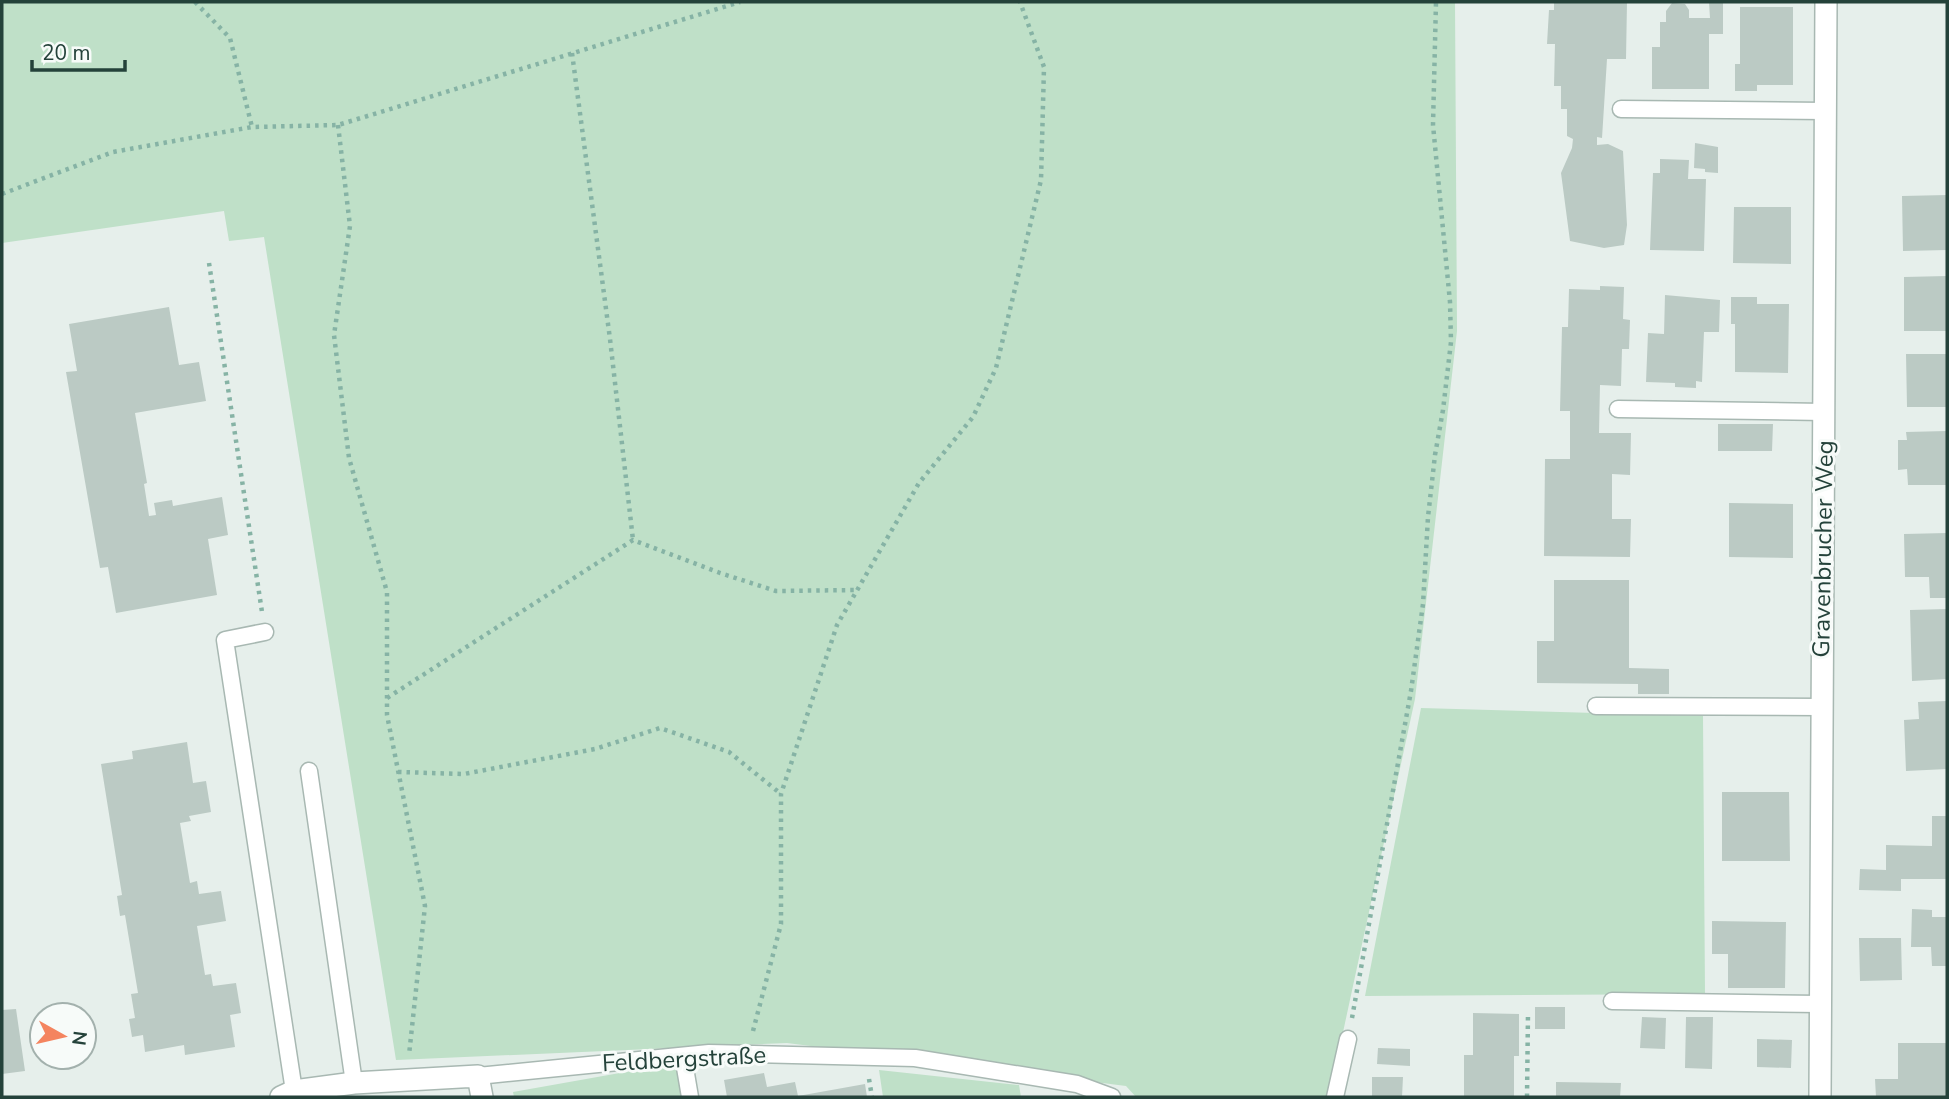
<svg xmlns="http://www.w3.org/2000/svg" width="1949" height="1099" font-family="'Nunito Sans',sans-serif">
	<style>
		.green { fill: #bfe0c8 }
		.building { fill: #bbcac4 }
		.lines { fill: none; stroke-linecap: round; stroke-linejoin: round }
		.service-casing { stroke: #a8b8b2; stroke-width: 19 }
		.minor-casing { stroke: #a8b8b2; stroke-width: 24 }
		.path { stroke: #86b3a5; stroke-width: 4.5; stroke-dasharray: 3.5 5; stroke-linecap: butt }
		.service { stroke: #fff; stroke-width: 16 }
		.minor { stroke: #fff; stroke-width: 21 }
		.labels { text-anchor: middle; dominant-baseline: central; stroke-width: 6; stroke-linejoin: round; paint-order: stroke }
		.street-label { font-size: 24px; fill: #24423a; stroke: #f7fbf9 }
	</style>
	<rect width="100%" height="100%" fill="#e6efeb"/>
	<!-- green -->
	<path class="green" d="M 2,2 L 1455,2 L 1457,331 L 1415,699 L 1329,1097 L 1136,1097 L 1126,1086 L 787,1043 L 396,1060 L 264,237 L 229,241 L 224,211 L 2,243 Z
		M 1421,708 L 1703,716 L 1705,994 L 1365,996 Z
		M 676,1063 L 682,1097 L 514,1097 L 513,1092 Z
		M 879,1070 L 1019,1085 L 1021,1097 L 883,1097 Z"/>
	<!-- building -->
	<path class="building" d="M 1554,2 L 1627,2 L 1626,59 L 1607,59 L 1602,138 L 1597,137 L 1597,145 L 1608,144 L 1623,151 L 1627,225 L 1624,245 L 1604,248 L 1570,241 L 1561,173 L 1572,148 L 1573,139 L 1567,136 L 1567,109 L 1561,109 L 1561,86 L 1554,86 L 1555,44 L 1547,44 L 1549,10 L 1554,10 Z
		M 1709,2 L 1723,2 L 1723,34 L 1709,34 L 1709,89 L 1652,89 L 1652,47 L 1660,47 L 1660,22 L 1666,22 L 1666,11 L 1672,3 L 1685,4 L 1689,10 L 1689,18 L 1710,18 Z
		M 1740,7 L 1793,7 L 1793,85 L 1757,85 L 1757,91 L 1735,91 L 1735,64 L 1740,64 Z
		M 1695,143 L 1718,147 L 1718,173 L 1705,172 L 1705,169 L 1694,168 Z
		M 1660,159 L 1689,160 L 1688,179 L 1706,179 L 1704,251 L 1650,250 L 1653,173 L 1660,173 Z
		M 1947,195 L 1947,250 L 1903,251 L 1902,196 Z
		M 1734,207 L 1791,207 L 1791,264 L 1733,263 Z
		M 1947,276 L 1947,331 L 1904,331 L 1904,277 Z
		M 1600,286 L 1624,287 L 1623,319 L 1630,320 L 1629,349 L 1622,349 L 1621,386 L 1600,385 L 1599,433 L 1631,433 L 1630,475 L 1612,474 L 1612,519 L 1631,519 L 1630,557 L 1544,556 L 1545,459 L 1570,459 L 1570,411 L 1560,411 L 1562,327 L 1568,327 L 1569,289 L 1600,290 Z
		M 1665,295 L 1720,300 L 1719,332 L 1704,332 L 1702,382 L 1696,381 L 1696,388 L 1675,387 L 1675,383 L 1646,382 L 1648,333 L 1664,334 Z
		M 1731,297 L 1757,297 L 1757,304 L 1789,304 L 1788,373 L 1735,372 L 1735,324 L 1731,324 Z
		M 169,307 L 179,365 L 199,362 L 206,401 L 135,413 L 147,483 L 144,484 L 149,516 L 156,515 L 154,503 L 172,500 L 173,506 L 222,497 L 228,535 L 208,539 L 217,595 L 116,613 L 108,567 L 100,568 L 66,372 L 77,371 L 69,324 Z
		M 1906,354 L 1947,354 L 1947,407 L 1907,407 Z
		M 1718,424 L 1773,424 L 1772,451 L 1718,451 Z
		M 1947,431 L 1947,485 L 1908,485 L 1907,469 L 1898,470 L 1898,440 L 1907,440 L 1906,432 Z
		M 1729,503 L 1793,504 L 1793,558 L 1729,557 Z
		M 1947,533 L 1947,598 L 1930,598 L 1929,577 L 1905,577 L 1904,534 Z
		M 1554,580 L 1629,580 L 1629,668 L 1669,669 L 1669,694 L 1638,694 L 1638,684 L 1537,683 L 1537,641 L 1554,641 Z
		M 1947,609 L 1947,679 L 1912,681 L 1910,610 Z
		M 1947,701 L 1947,769 L 1906,771 L 1904,720 L 1919,719 L 1918,702 Z
		M 187,742 L 193,783 L 206,781 L 211,812 L 189,816 L 191,821 L 180,823 L 190,883 L 197,881 L 199,894 L 221,891 L 226,921 L 197,926 L 205,975 L 211,974 L 213,986 L 236,983 L 241,1013 L 230,1015 L 235,1047 L 185,1055 L 184,1045 L 145,1052 L 143,1035 L 132,1037 L 129,1019 L 135,1018 L 131,994 L 138,993 L 125,915 L 120,916 L 117,896 L 122,895 L 101,764 L 133,759 L 132,751 Z
		M 1722,792 L 1789,792 L 1790,861 L 1722,861 Z
		M 1932,816 L 1947,816 L 1947,879 L 1901,879 L 1901,891 L 1859,890 L 1860,869 L 1886,870 L 1886,845 L 1932,846 Z
		M 1912,909 L 1932,910 L 1932,917 L 1947,917 L 1947,966 L 1932,966 L 1931,947 L 1911,947 Z
		M 1712,921 L 1786,922 L 1785,988 L 1728,988 L 1728,954 L 1712,954 Z
		M 1859,938 L 1901,938 L 1902,980 L 1860,981 Z
		M 1535,1007 L 1565,1007 L 1565,1029 L 1535,1029 Z
		M 16,1009 L 25,1071 L 2,1074 L 2,1010 Z
		M 1473,1013 L 1519,1014 L 1519,1056 L 1514,1056 L 1514,1097 L 1464,1097 L 1464,1055 L 1473,1055 Z
		M 1642,1017 L 1666,1018 L 1665,1049 L 1640,1048 Z
		M 1686,1017 L 1713,1017 L 1712,1069 L 1685,1068 Z
		M 1757,1039 L 1792,1040 L 1791,1068 L 1757,1067 Z
		M 1898,1043 L 1947,1043 L 1947,1097 L 1876,1097 L 1875,1079 L 1898,1079 Z
		M 1378,1048 L 1410,1049 L 1410,1066 L 1377,1064 Z
		M 764,1073 L 767,1087 L 795,1082 L 798,1096 L 865,1084 L 867,1097 L 727,1097 L 724,1080 Z
		M 1372,1077 L 1403,1077 L 1402,1097 L 1372,1097 Z
		M 1556,1082 L 1621,1083 L 1620,1097 L 1556,1097 Z"/>
	<g class="lines">
		<!-- service casing -->
		<g class="service-casing">
			<path id="service" d="M 1621,109 L 1825,111
				M 1618,409 L 1824,412
				M 265,632 L 225,640 L 294,1091
				M 1596,706 L 1821,707
				M 309,771 L 354,1083
				M 1612,1001 L 1820,1004
				M 683,1056 L 690,1097
				M 478,1076 L 709,1053 L 915,1058 L 1077,1084 L 1112,1097
				M 1335,1097 L 1348,1039"/>
		</g>
		<!-- minor casing -->
		<g class="minor-casing">
			<path id="minor" d="M 281,1097 L 294,1091 L 354,1083 L 478,1076 L 482,1097
				M 1820,1097 L 1826,2"/>
		</g>
		<!-- path -->
		<path class="path" d="M 195,2 L 230,38 L 252,127
			M 572,53 L 610,339 L 633,540
			M 338,125 L 350,226 L 334,335 L 349,458 L 387,592 L 387,715 L 425,906 L 409,1055
			M 2,194 L 113,152 L 252,127 L 338,125 L 740,2
			M 209,263 L 262,612
			M 387,698 L 633,540 L 720,573 L 776,591 L 857,590
			M 398,772 L 464,774 L 595,749 L 660,728 L 729,752 L 781,794
			M 1352,1018 L 1411,691 L 1423,604 L 1428,517 L 1435,455 L 1443,410 L 1451,342 L 1450,302 L 1433,125 L 1436,2
			M 753,1031 L 781,924 L 781,794 L 837,625 L 919,483 L 973,417 L 996,368 L 1041,180 L 1044,67 L 1020,2
			M 869,1079 L 872,1097
			M 1527,1097 L 1528,1013"/>
		<!-- service -->
		<use href="#service" class="service"/>
		<!-- minor -->
		<use href="#minor" class="minor"/>
	</g>
	<g class="labels">
		<!-- street labels -->
		<g class="street-label">
			<text transform="translate(1823 549) rotate(-89)">Gravenbrucher Weg</text>
			<text transform="translate(684 1059) rotate(-3)">Feldbergstraße</text>
		</g>
	</g>
	<!-- border -->
	<rect width="1949" height="1099" fill="none" stroke="#24423a" stroke-width="7"/>
	<!-- north arrow -->
	<g transform="translate(63 1036) rotate(98)"><circle r="33" fill="#f7fbf9" stroke="#a3b1ad" stroke-width="2"/>
	<path d="M0-5L12 26L0 18L-12 26Z" fill="#f4845f"/>
	<text y="-10" font-size="19" font-weight="bold" text-anchor="middle" fill="#24423a">N</text>
	</g>
	<!-- scale -->
	<path d="M32 60v10h93v-10" fill="none" stroke="#24423a" stroke-width="3.5"/>
	<text x="42" y="60" font-size="21" fill="#24423a" stroke="#f7fbf9" stroke-width="5" paint-order="stroke">20 m</text>
</svg>
